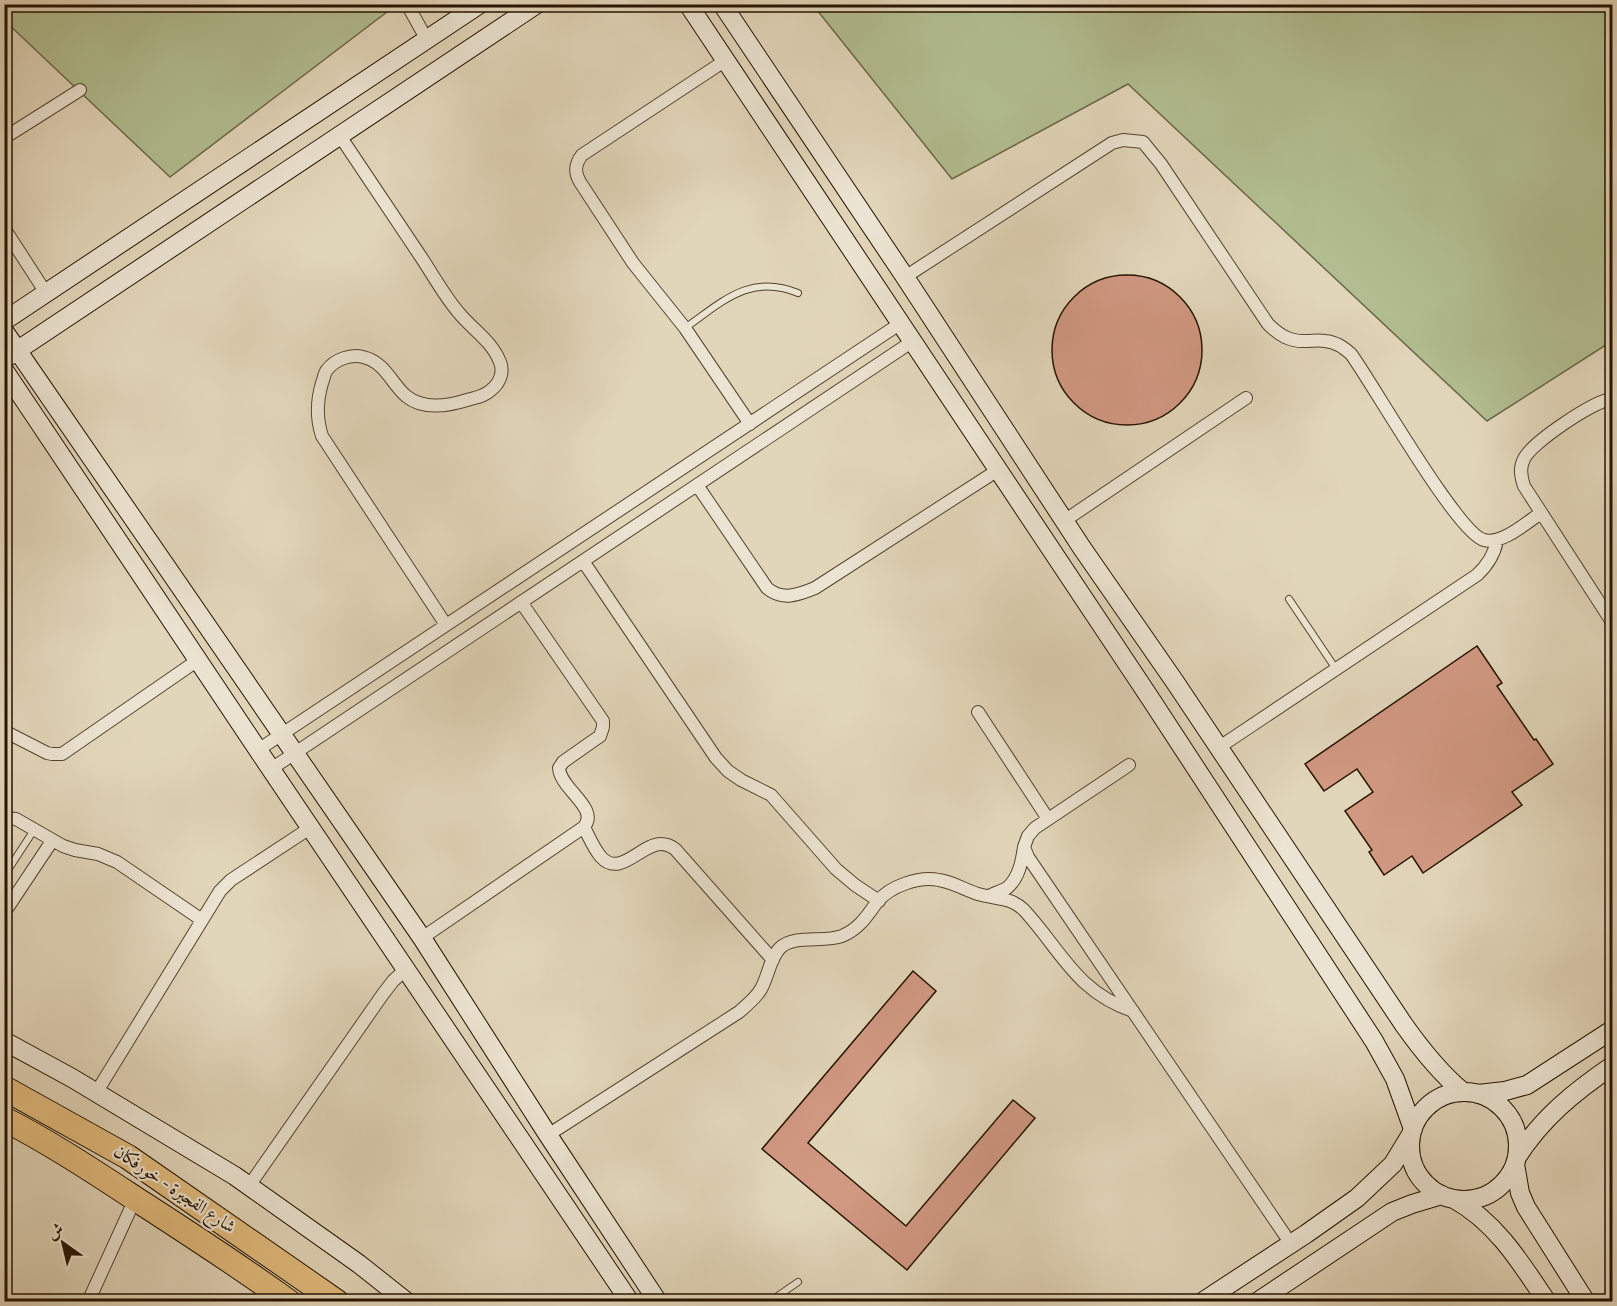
<svg xmlns="http://www.w3.org/2000/svg" width="1617" height="1306" font-family="Vollkorn,Amiri,serif">
	<style>
		.green { fill: #b2be91; stroke: #6c6849; stroke-width: 1.5 }
		.building { fill: #d19882; stroke: #251301; stroke-width: 1.5 }
		.lines { fill: none; stroke-linecap: round; stroke-linejoin: round }
		.lane-casing { stroke: #54442f; stroke-width: 8 }
		.street-casing { stroke: #54442f; stroke-width: 14 }
		.secondary-casing { stroke: #251301; stroke-width: 20 }
		.highway-casing { stroke: #251301; stroke-width: 26 }
		.lane { stroke: #ece4d2; stroke-width: 6 }
		.street { stroke: #ece4d2; stroke-width: 12 }
		.secondary { stroke: #ece4d2; stroke-width: 18 }
		.highway { stroke: #e1bb7d; stroke-width: 24 }
		.labels { text-anchor: middle; dominant-baseline: central; stroke-width: 4.5; stroke-linejoin: round; paint-order: stroke }
		.street-label { font-size: 18px; fill: #251301; stroke: #ece4d2 }
	</style>
	<rect width="100%" height="100%" fill="#e2d6ba"/>
	<filter id="stains"><feTurbulence type="fractalNoise" baseFrequency=".00333" numOctaves="4"/><feColorMatrix values="0 0 0 0 .2 0 0 0 0 .09 0 0 0 0 .02 0 0 0 .5 -.17"/></filter>
	<radialGradient id="worn" r=".72"><stop offset=".6" stop-color="#630" stop-opacity="0"/><stop offset="1" stop-color="#630" stop-opacity=".3"/></radialGradient>
	<!-- green -->
	<path class="green" d="M 4,5 L 396,5 L 170,177 L 5,21 Z
		M 813,5 L 1612,5 L 1612,341 L 1487,421 L 1128,84 L 952,179 Z"/>
	<!-- building -->
	<path class="building" d="M1052 350a75 75 0 1 1 150 0a75 75 0 1 1-150 0Z
		M 1477,646 L 1502,683 L 1497,686 L 1534,740 L 1536,739 L 1553,764 L 1512,792 L 1522,805 L 1423,873 L 1412,856 L 1384,875 L 1369,852 L 1372,850 L 1345,811 L 1373,792 L 1357,769 L 1324,791 L 1305,764 Z
		M 913,971 L 936,991 L 808,1143 L 906,1226 L 1013,1100 L 1035,1118 L 907,1270 L 762,1149 Z"/>
	<g class="lines">
		<!-- lane casing -->
		<g class="lane-casing">
			<path id="lane" d="M 685,328 C 722,302 750,273 798,293
				M 1289,599 L 1336,669
				M 4,876 L 34,830
				M 769,1302 L 798,1282"/>
		</g>
		<!-- street casing -->
		<g class="street-casing">
			<path id="street" d="M 407,4 L 427,40
				M 726,60 L 582,155 C 575,164 574,172 580,182 L 633,263 L 685,328 L 750,424
				M 340,136 C 367,176 394,216 421,257 C 433,275 445,297 459,313 C 472,329 492,341 500,362 C 504,372 500,383 491,390 C 483,397 477,397 467,400 C 448,406 423,410 406,396 C 391,383 385,362 363,357 C 351,354 335,359 327,370 C 324,373 324,379 322,383 C 317,400 316,418 322,436 L 446,625
				M 4,138 L 80,90
				M 4,228 L 46,293
				M 905,277 L 1112,143 L 1123,140 L 1143,142 L 1161,164 L 1268,324 C 1279,335 1290,342 1306,341 C 1312,341 1319,340 1325,341 C 1336,342 1343,347 1351,354 C 1373,384 1458,534 1484,540 C 1502,545 1527,522 1541,513
				M 1612,399 C 1595,400 1531,443 1524,459 C 1519,468 1521,477 1524,486 L 1612,622
				M 697,485 L 767,588 C 782,601 798,595 815,588 L 998,470
				M 1064,521 L 1246,398
				M 583,561 L 716,758 L 728,771 L 741,780 L 771,795 L 836,869 L 855,885 L 879,901
				M 978,712 L 1048,819
				M 4,731 L 47,753 L 52,754 L 62,754 L 198,660
				M 1218,748 L 1477,575 C 1488,565 1494,555 1497,541
				M 258,750 L 901,323
				M 1129,765 L 1035,828 L 1028,836 L 1024,847 L 1028,857 L 1291,1244
				M 271,769 L 913,341
				M 4,818 L 16,819 L 63,846 L 75,850 L 98,854 L 117,862 L 202,920
				M 584,827 C 589,837 594,849 601,857 C 620,878 641,844 661,844 C 667,844 671,846 675,849 L 773,960
				M 989,896 C 994,893 1002,891 1007,888 C 1019,878 1022,861 1024,847
				M 4,913 L 52,841
				M 422,938 L 584,827 C 600,808 560,789 559,768 L 563,762 L 600,736 L 603,727 L 603,721 L 521,602
				M 96,1093 L 220,891 L 231,880 L 310,828
				M 548,1135 L 739,1012 C 747,1005 756,998 761,989 C 768,977 770,958 780,948 C 794,934 824,943 842,936 C 859,929 867,916 877,902 C 890,886 919,876 939,880 C 953,882 965,890 978,894 C 995,899 1011,897 1024,910 C 1061,950 1076,992 1133,1011
				M 249,1186 L 383,994 L 393,981 L 406,969
				M 88,1302 L 135,1199"/>
		</g>
		<!-- secondary casing -->
		<g class="secondary-casing">
			<path id="secondary" d="M 688,4 L 1150,698 L 1374,1041 L 1395,1079 L 1413,1129
				M 722,4 L 905,277 L 1082,548 L 1175,682 L 1404,1025 C 1421,1049 1440,1073 1463,1092
				M 4,321 L 480,4
				M 4,331 L 422,938 L 548,1135 L 658,1302
				M 9,356 L 537,4
				M 4,370 L 258,750 L 630,1302
				M 4,1041 L 72,1078 L 235,1176 L 359,1264 L 407,1302
				M1410 1146a54 54 0 1 1 108 0a54 54 0 1 1-108 0Z
				M 1478,1094 L 1505,1091 L 1527,1085 L 1612,1030
				M 1517,1157 C 1542,1118 1574,1092 1612,1066
				M 1515,1164 L 1520,1193 L 1526,1207 L 1586,1302
				M 1454,1199 C 1496,1222 1521,1263 1547,1302
				M 1202,1302 L 1306,1234 L 1357,1198 L 1393,1164 L 1410,1136
				M 1257,1302 L 1392,1212 L 1412,1204 L 1442,1195"/>
		</g>
		<!-- highway casing -->
		<g class="highway-casing">
			<path id="highway" d="M 4,1088 L 128,1157 L 337,1302
				M 4,1119 C 53,1144 99,1175 145,1205 C 193,1236 242,1268 289,1302"/>
		</g>
		<!-- lane -->
		<use href="#lane" class="lane"/>
		<!-- street -->
		<use href="#street" class="street"/>
		<!-- secondary -->
		<use href="#secondary" class="secondary"/>
		<!-- highway -->
		<use href="#highway" class="highway"/>
	</g>
	<g class="labels">
		<!-- street labels -->
		<g class="street-label">
			<text transform="translate(174 1190) rotate(34)">شارع الفجيرة - خورفكان</text>
		</g>
	</g>
	<!-- margin -->
	<rect width="1617" height="1306" fill="none" stroke="#e2d6ba" stroke-width="24"/>
	<rect x="6" y="6" width="1605" height="1294" fill="none" stroke="#251301" stroke-width="3"/>
	<rect x="12" y="12" width="1593" height="1282" fill="none" stroke="#251301" stroke-width="1.5"/>
	<!-- north arrow -->
	<g transform="translate(63 1243) rotate(326)" stroke="#ece4d2" stroke-width="4.5" paint-order="stroke">
	<path d="M0-4.5L10 22L0 15L-10 22Z" fill="#251301"/>
	<text y="-9" font-size="16" font-weight="bold" text-anchor="middle" fill="#251301">ش</text>
	</g>
	<rect width="100%" height="100%" filter="url(#stains)"/>
	<rect width="100%" height="100%" fill="url(#worn)"/>
</svg>
